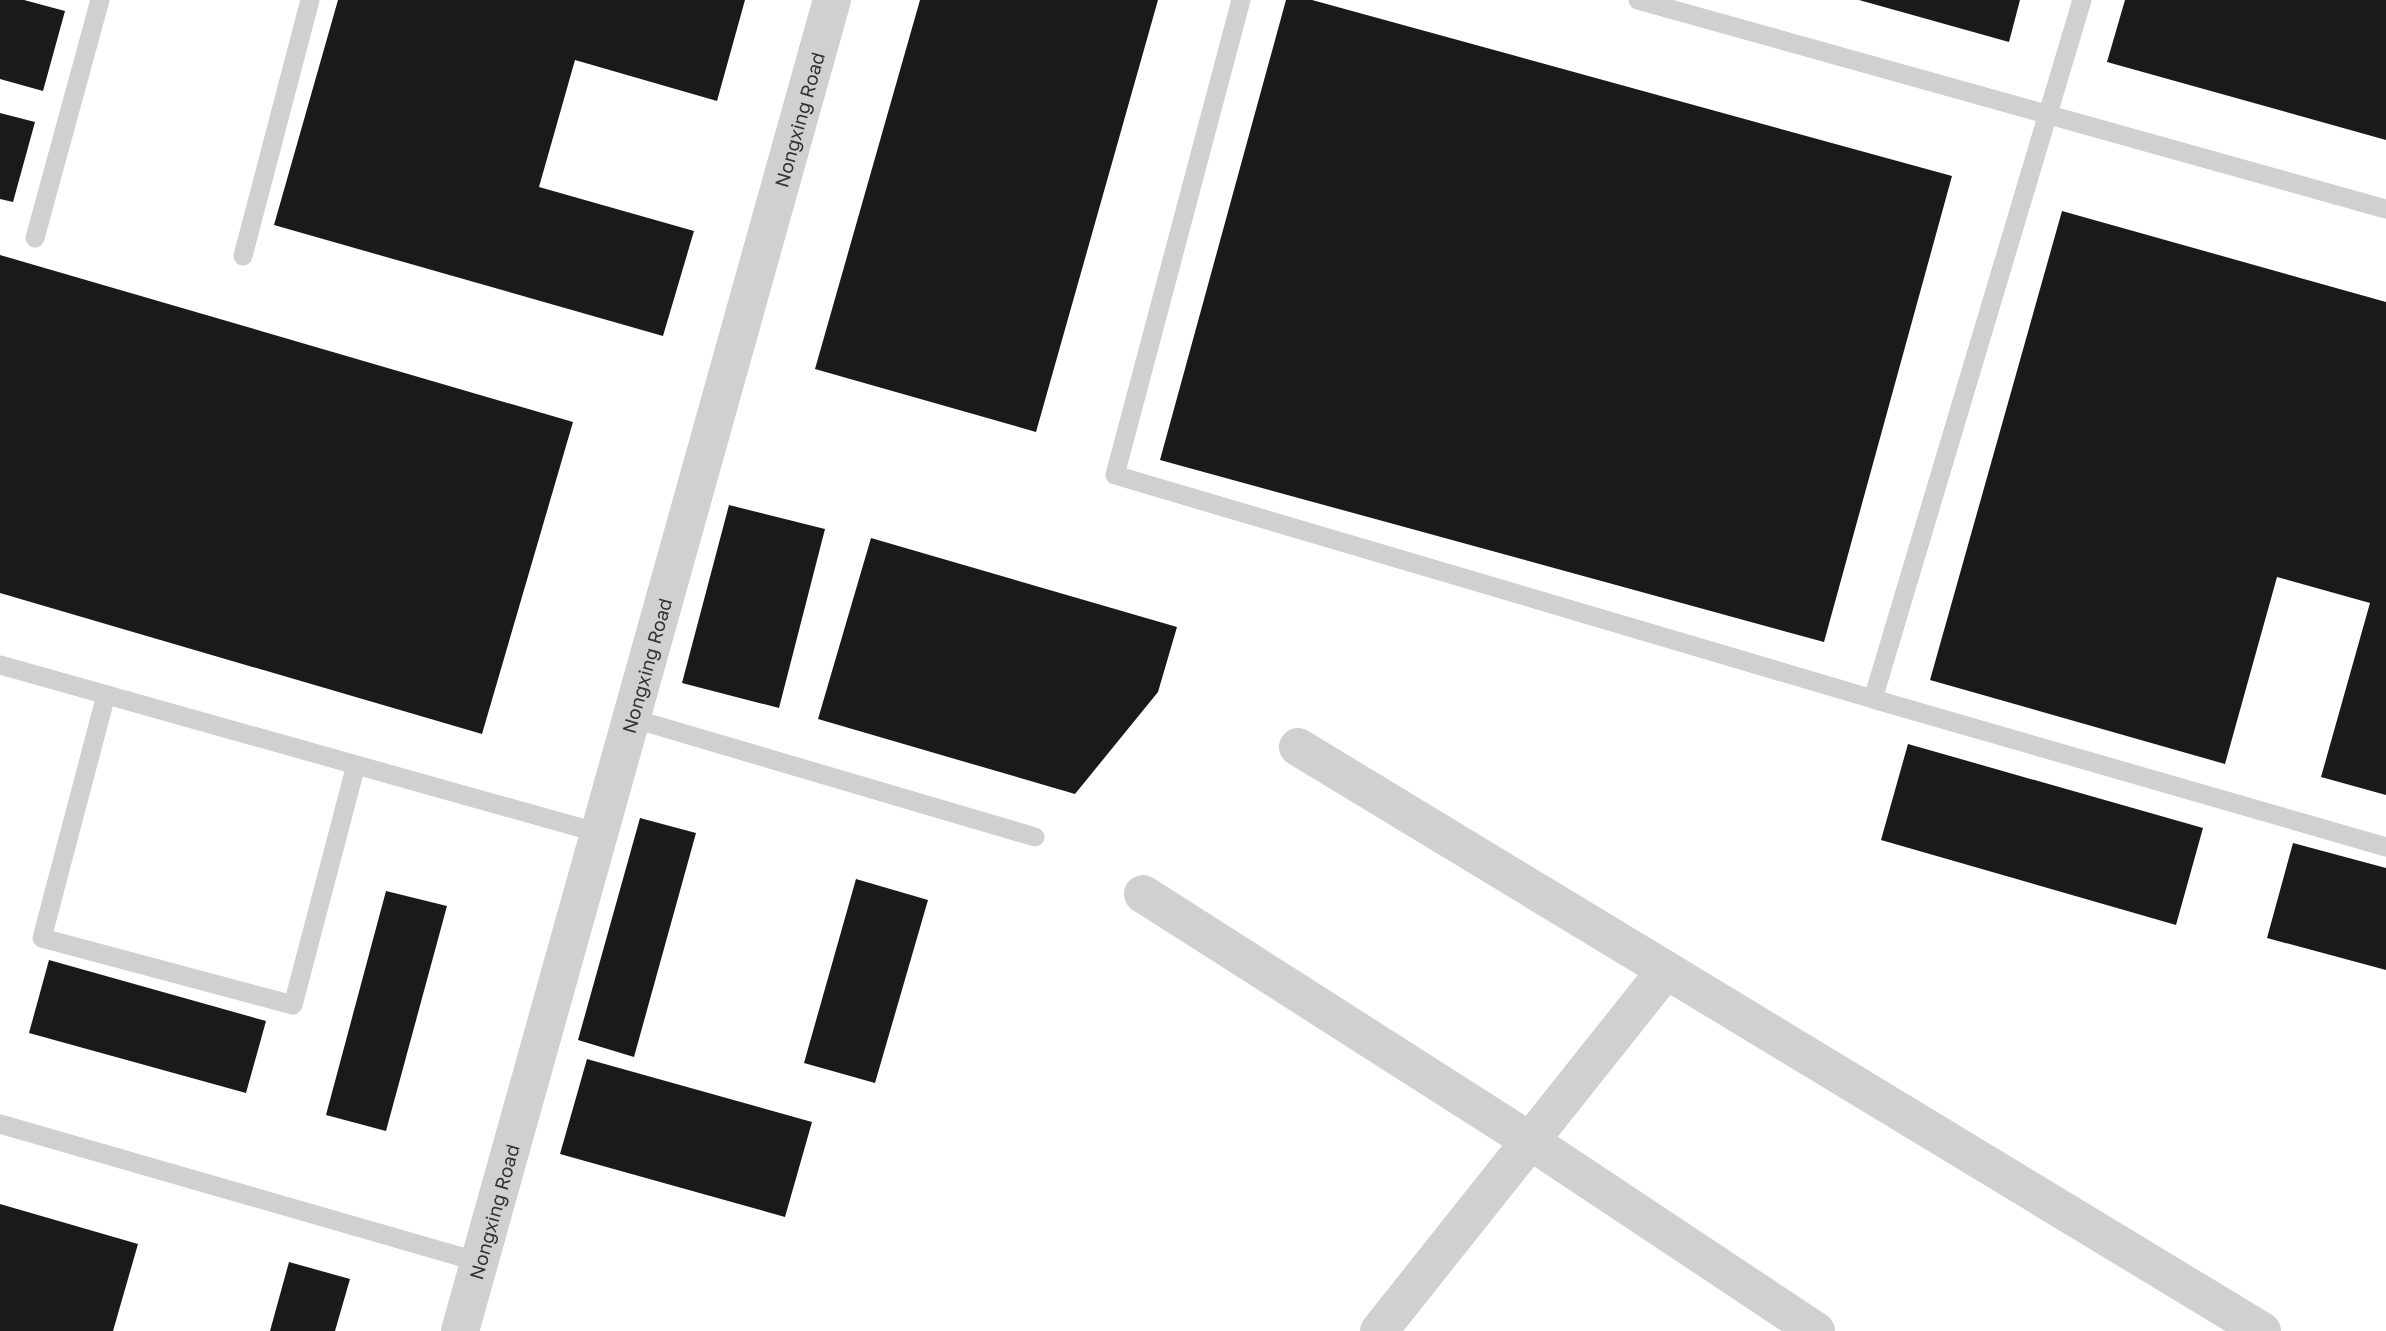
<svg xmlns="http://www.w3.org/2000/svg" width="2386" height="1331" font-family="'Golos Text',sans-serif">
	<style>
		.building { fill: #1a1a1a }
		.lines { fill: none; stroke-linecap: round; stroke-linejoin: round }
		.lane { stroke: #d0d0d0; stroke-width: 19 }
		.street { stroke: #d0d0d0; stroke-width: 38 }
		.labels { text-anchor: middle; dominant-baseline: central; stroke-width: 7; stroke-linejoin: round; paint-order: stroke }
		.street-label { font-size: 19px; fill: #333; stroke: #fff }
	</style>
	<rect width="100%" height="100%" fill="#fff"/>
	<!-- building -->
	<path class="building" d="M 0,0 L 24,0 L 65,11 L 43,91 L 0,79 Z
		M 338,0 L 745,0 L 717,101 L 575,60 L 539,187 L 694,231 L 663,336 L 274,225 Z
		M 920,0 L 1158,0 L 1036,432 L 815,369 Z
		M 1286,0 L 1312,0 L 1952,176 L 1824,642 L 1160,460 Z
		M 1859,0 L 2020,0 L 2009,42 Z
		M 2125,0 L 2386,0 L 2386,140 L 2107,62 Z
		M 0,113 L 35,122 L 13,202 L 0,199 Z
		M 2062,211 L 2386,302 L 2386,795 L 2321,777 L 2370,603 L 2277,577 L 2225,764 L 1930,680 Z
		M 0,255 L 573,422 L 482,734 L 0,593 Z
		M 729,505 L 825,529 L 779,708 L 682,683 Z
		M 871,538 L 1177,627 L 1158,692 L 1075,794 L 818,719 Z
		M 1908,744 L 2203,828 L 2176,925 L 1881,840 Z
		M 640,818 L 696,833 L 634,1057 L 578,1040 Z
		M 2293,843 L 2386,868 L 2386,970 L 2267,938 Z
		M 856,879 L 928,900 L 875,1083 L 804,1063 Z
		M 386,891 L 447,906 L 386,1131 L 326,1115 Z
		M 49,960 L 266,1021 L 246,1093 L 29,1033 Z
		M 587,1059 L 812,1122 L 785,1217 L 560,1154 Z
		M 0,1204 L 138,1244 L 113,1331 L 0,1331 Z
		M 289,1262 L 350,1279 L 335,1331 L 270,1331 Z"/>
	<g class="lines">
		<!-- lane -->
		<path class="lane" d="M 1241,0 L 1115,475 L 1873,699 L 2082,0
			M 1638,0 L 2386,209
			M 35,238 L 100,0
			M 243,256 L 310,0
			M 0,665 L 599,833
			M 106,695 L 42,938 L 293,1005 L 356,765
			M 1873,699 L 2386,847
			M 631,718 L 1035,837
			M 0,1124 L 479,1262"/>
		<!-- street -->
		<g class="street">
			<path d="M 1298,747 L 2262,1331"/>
			<path d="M 1143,894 L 1530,1141 L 1816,1331"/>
			<path id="s1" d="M 460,1331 L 832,0"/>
			<path d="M 1379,1331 L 1666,970"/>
		</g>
	</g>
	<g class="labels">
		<!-- street labels -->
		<g class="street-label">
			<text stroke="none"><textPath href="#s1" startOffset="1258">Nongxing Road</textPath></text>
			<text stroke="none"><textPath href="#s1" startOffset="691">Nongxing Road</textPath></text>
			<text stroke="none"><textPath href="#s1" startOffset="124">Nongxing Road</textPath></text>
		</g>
	</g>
</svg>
